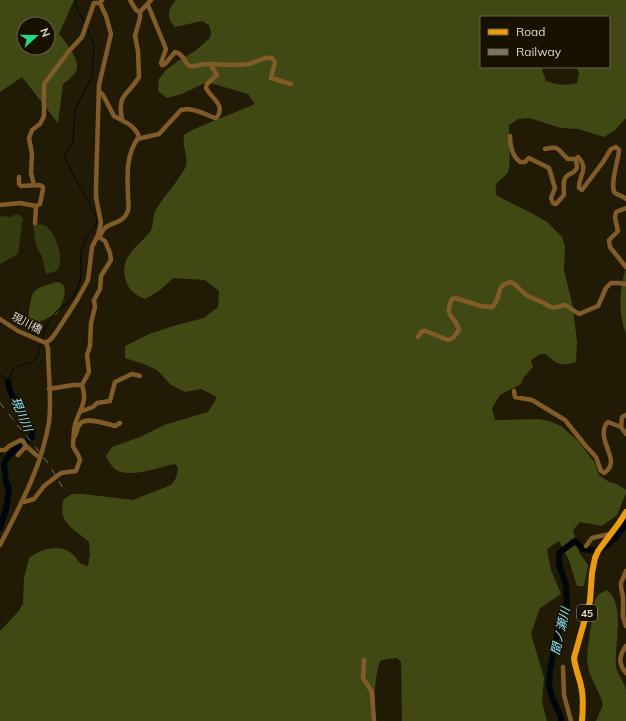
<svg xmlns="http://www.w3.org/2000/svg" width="626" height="721" font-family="Mulish,'Noto Sans JP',sans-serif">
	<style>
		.green { fill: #343c0f }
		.forest { fill: #404913; fill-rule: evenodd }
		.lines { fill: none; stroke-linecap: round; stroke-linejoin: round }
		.stream { stroke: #00070c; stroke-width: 1 }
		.river { stroke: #00070c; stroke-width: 6 }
		.minor { stroke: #815c28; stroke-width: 4.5 }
		.major { stroke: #eb9c0e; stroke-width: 6 }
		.rail { stroke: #7b7563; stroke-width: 1; stroke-dasharray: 7 7; stroke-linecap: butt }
		.labels { text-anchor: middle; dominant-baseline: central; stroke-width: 3; stroke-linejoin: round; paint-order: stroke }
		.shield { fill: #181100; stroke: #a39e90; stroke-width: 1 }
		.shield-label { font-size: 10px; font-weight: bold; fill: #dfdbcd }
		.street-label { font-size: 11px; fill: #dfdbcd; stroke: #181100 }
		.water-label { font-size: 12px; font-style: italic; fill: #89e2fd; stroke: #181100 }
	</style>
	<rect width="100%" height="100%" fill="#211a04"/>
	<!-- green -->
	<path class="green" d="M 17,214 L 23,218 L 18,254 L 0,264 L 0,216 L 10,217 Z
		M 33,225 C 36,225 40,224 43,225 C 54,227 62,253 60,263 C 60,266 58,269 56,271 L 46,274 L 42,256 L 36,246 Z"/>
	<!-- forest -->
	<path class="forest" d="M 0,0 L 74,0 L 59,34 C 66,42 83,63 75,73 C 72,77 67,81 63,84 L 58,123 L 22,77 L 0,92 ZM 24,24 L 48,24 L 48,48 L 24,48 Z
		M 176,0 L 626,0 L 626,118 L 615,130 L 604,137 L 578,129 L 561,128 L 529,118 L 518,119 L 509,125 C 509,134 511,167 508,172 C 502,182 494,178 496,195 L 533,214 L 547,222 L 562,237 L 565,246 L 564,270 L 573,307 L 577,343 L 576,362 C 563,367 555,364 546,354 L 540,354 L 531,360 L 533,367 L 524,377 L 521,384 L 500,395 L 492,408 L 495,420 L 540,419 L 552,422 L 561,426 L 578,441 L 595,463 L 599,475 L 609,482 L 617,484 L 626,490 L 626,493 L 617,515 L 602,526 L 580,522 L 573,530 L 579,552 L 588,565 L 584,586 L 577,586 L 569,560 L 559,541 L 547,549 L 551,570 L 561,594 L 540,608 L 531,634 L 544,678 L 542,702 L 547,721 L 402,721 L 401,662 L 397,658 L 388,659 L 380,661 C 374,680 374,701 374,721 L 0,721 L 0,631 L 18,612 L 23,604 L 24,578 L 29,558 C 40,550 58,543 71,553 C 79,559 77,564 88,566 L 90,554 L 89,542 C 75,529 56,523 64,499 L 72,494 L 83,494 L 133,500 L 171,485 L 176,478 L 178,468 L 175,464 C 158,467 138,476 121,472 C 113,470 109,462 106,456 L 112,447 L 140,437 L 164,425 L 208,412 L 217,397 L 201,389 L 185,392 L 171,385 L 157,370 L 144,364 L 125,358 L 125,346 L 149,334 L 173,326 L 204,318 L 218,307 L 219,291 L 205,280 L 173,278 L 159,291 L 145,299 C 136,295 129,291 126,281 C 118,257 137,248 150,232 C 154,227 152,218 155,212 C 161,199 173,188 180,176 C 182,173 185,169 186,166 C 188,155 182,146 184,135 L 192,130 L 255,104 L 248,94 L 207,82 L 182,94 L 167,98 L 158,91 L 159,79 L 166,70 L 178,61 L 195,51 L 210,38 L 211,32 L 209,25 L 202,21 L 175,27 C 166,18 167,10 176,0 ZM 481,17 L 609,17 L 609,67 L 577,67 L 579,74 L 577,83 C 565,86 558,85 546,81 L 542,70 L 544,67 L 481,67 Z
		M 626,268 L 626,334 C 618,314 619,289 626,268 Z
		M 56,282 C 73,283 61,306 57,314 L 37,323 L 32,324 L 28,321 C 29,314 30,296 34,292 C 39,286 49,285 56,282 Z
		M 607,590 C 626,604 614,645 616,667 C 618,675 624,682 626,690 C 626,699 626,711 626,721 L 596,721 L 603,705 L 601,698 L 589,672 L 587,659 L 588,646 L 595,600 L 599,594 Z"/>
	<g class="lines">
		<!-- stream -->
		<path class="stream" d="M 75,0 L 78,11 L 85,23
			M 42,339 C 45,329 48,319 56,312 C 59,308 64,306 68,303 C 73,298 77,290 79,284 C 84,272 77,255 84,242 C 88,233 96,229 97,218 L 69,167 L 65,159 L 65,154 L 73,142 L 75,109 L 92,77 L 94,46 L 87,28
			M 0,374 L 8,382 L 14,368 C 33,360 36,367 41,342
			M 0,454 L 5,461"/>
		<!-- river -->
		<path class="river" d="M 0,528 L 6,509 L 9,489 L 6,482 L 4,463 C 12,449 20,446 32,437 L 32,431 L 10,391 L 8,382
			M 561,721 L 561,717 L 552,697 L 549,685 L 550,670 L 557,635 L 567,607 L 566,585 L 559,564 L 559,553 L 575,541 L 583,549 C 599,552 603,550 614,539 C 619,534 622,531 626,524"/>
		<!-- minor -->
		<path class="minor" d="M 130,0 L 136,10 L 140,12
			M 148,5 L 166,49 L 161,63 L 162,65 L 165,64 L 175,52 C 186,55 184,64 190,66 C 195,67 201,64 206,64 C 220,64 234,66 249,64 C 257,62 264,56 272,58 L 275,62 L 271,78 L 291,84
			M 99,91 L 103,95 L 114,116 C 124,122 135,125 139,137 C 126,153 127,175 128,195 C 128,202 130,208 127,213 C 123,223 111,222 105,228 C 103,230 101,234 100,236
			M 122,119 C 117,93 128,96 139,77 L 138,51 L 135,36 L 140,18 L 140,12 L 151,0
			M 510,136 C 510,146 512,156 520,162 L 525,162 L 529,158 L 549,168 L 555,188 L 551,198 L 553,203 L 556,204 L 564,195 C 564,189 562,180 567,176 C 571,172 573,175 577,168 L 576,159
			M 137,139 L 159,134 L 181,110 C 193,107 204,114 215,118 L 217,117 C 226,105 211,98 206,88 L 207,84 L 217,75 L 210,64
			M 545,149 C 560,145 557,150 568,159 L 576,159 L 578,157 C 590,169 578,176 579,188 L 582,190 L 603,162 L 611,149 L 616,147 L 619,150 C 619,158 609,186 615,193 C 618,195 623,196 626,199
			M 34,185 L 31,173 L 32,154 L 29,138 L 32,130 L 40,124 L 44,116 L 44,84 L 69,51 L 82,37 L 94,3 L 100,3
			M 0,205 L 20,203 L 36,206 L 40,204 L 43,189 L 43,187 L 40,185 L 21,186 L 19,184 L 19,177
			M 626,208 L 616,212 L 615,218 L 618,231 L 609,240 L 610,247 L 626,267
			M 35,223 L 36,206
			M 0,319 L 18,331 L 46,343
			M 418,337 L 422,331 L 426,331 L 448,340 L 453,338 L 459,330 C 456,315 443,319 452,299 L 455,298 L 481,306 L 492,307 C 503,297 494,285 511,282 C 517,285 520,290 525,294 C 532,299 536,299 542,302 C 551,307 552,310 563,305 L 567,306 L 579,314 L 598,306 L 606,288 L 611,283 L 618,283 L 626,284
			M 46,343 L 52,338 L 57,331 L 77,300 L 88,280 L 92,247 L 98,235 L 101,223 L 96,197 L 96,186 L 99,85 L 111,34 L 106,16 L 100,3 L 102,0
			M 49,389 L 73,385 L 82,385 L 89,372 L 87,355 L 90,346 L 91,323 L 95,307 L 94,300 L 100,289 L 101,276 L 111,260 L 110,253 L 105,241 L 99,237 L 97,237
			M 514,391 L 515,397 L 532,400 L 565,420 L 585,445 L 596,457 L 601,471 L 604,473 C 623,461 596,442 606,424 L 608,422 L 621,427 L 626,434
			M 82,411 L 93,407 L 97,403 L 110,401 L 115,382 L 132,374 L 140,376
			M 621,427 L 622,417 L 626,415
			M 75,436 C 77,433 77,427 80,424 C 85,416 107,424 115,426 L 120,423
			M 0,450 L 5,450 L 9,446 L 21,440 L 23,441 L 26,446
			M 18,455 L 26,446 L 35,454 L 39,457
			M 22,501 L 24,502 L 34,499 L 44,486 L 61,473 L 76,471 L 80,460 C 79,454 74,450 73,446 C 73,441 74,435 74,430 C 76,412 89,406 82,385
			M 0,545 C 20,506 42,466 49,422 C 52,399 48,371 48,348 L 46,343
			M 586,546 L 592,538 L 610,534
			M 626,571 L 621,583 L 621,587 L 623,597 L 623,617 L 626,626
			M 626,646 C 619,656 618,663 626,673
			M 364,660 L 363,678 L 372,692 L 374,721
			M 563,667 L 564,695 L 571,721"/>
		<!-- major -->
		<path class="major" d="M 582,721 C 583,709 584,697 581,686 C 579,676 575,668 574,658 L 590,601 L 592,573 L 595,558 L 598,551 L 619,523 L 626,512"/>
		<!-- rail -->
		<path class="rail" d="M 0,403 L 48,463 L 63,488"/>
	</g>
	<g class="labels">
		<!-- shield labels -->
		<rect class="shield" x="577" y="605" width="20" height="16" rx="3"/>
		<g class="shield-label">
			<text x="587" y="613">45</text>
		</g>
		<!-- street labels -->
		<g class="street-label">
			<text transform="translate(27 323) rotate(27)">現川橋</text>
		</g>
		<!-- water labels -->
		<g class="water-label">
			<text transform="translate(22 414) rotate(67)">現川川</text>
			<text transform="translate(560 631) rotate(-77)">間ノ瀬川</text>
		</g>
	</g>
	<!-- legend -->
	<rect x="480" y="16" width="130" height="52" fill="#181100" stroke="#686252"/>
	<rect x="488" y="29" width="20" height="6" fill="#eb9c0e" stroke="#686252"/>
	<text x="516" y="36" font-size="12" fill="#dfdbcd">Road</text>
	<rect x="488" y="49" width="20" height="6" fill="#7b7563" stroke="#686252"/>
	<text x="516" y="56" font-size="12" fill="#dfdbcd">Railway</text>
	<!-- north arrow -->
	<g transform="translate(36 36) rotate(69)"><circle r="19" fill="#181100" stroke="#686252"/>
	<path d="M0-3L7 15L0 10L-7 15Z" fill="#24d886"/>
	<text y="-6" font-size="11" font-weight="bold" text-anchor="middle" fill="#dfdbcd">N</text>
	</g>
</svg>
